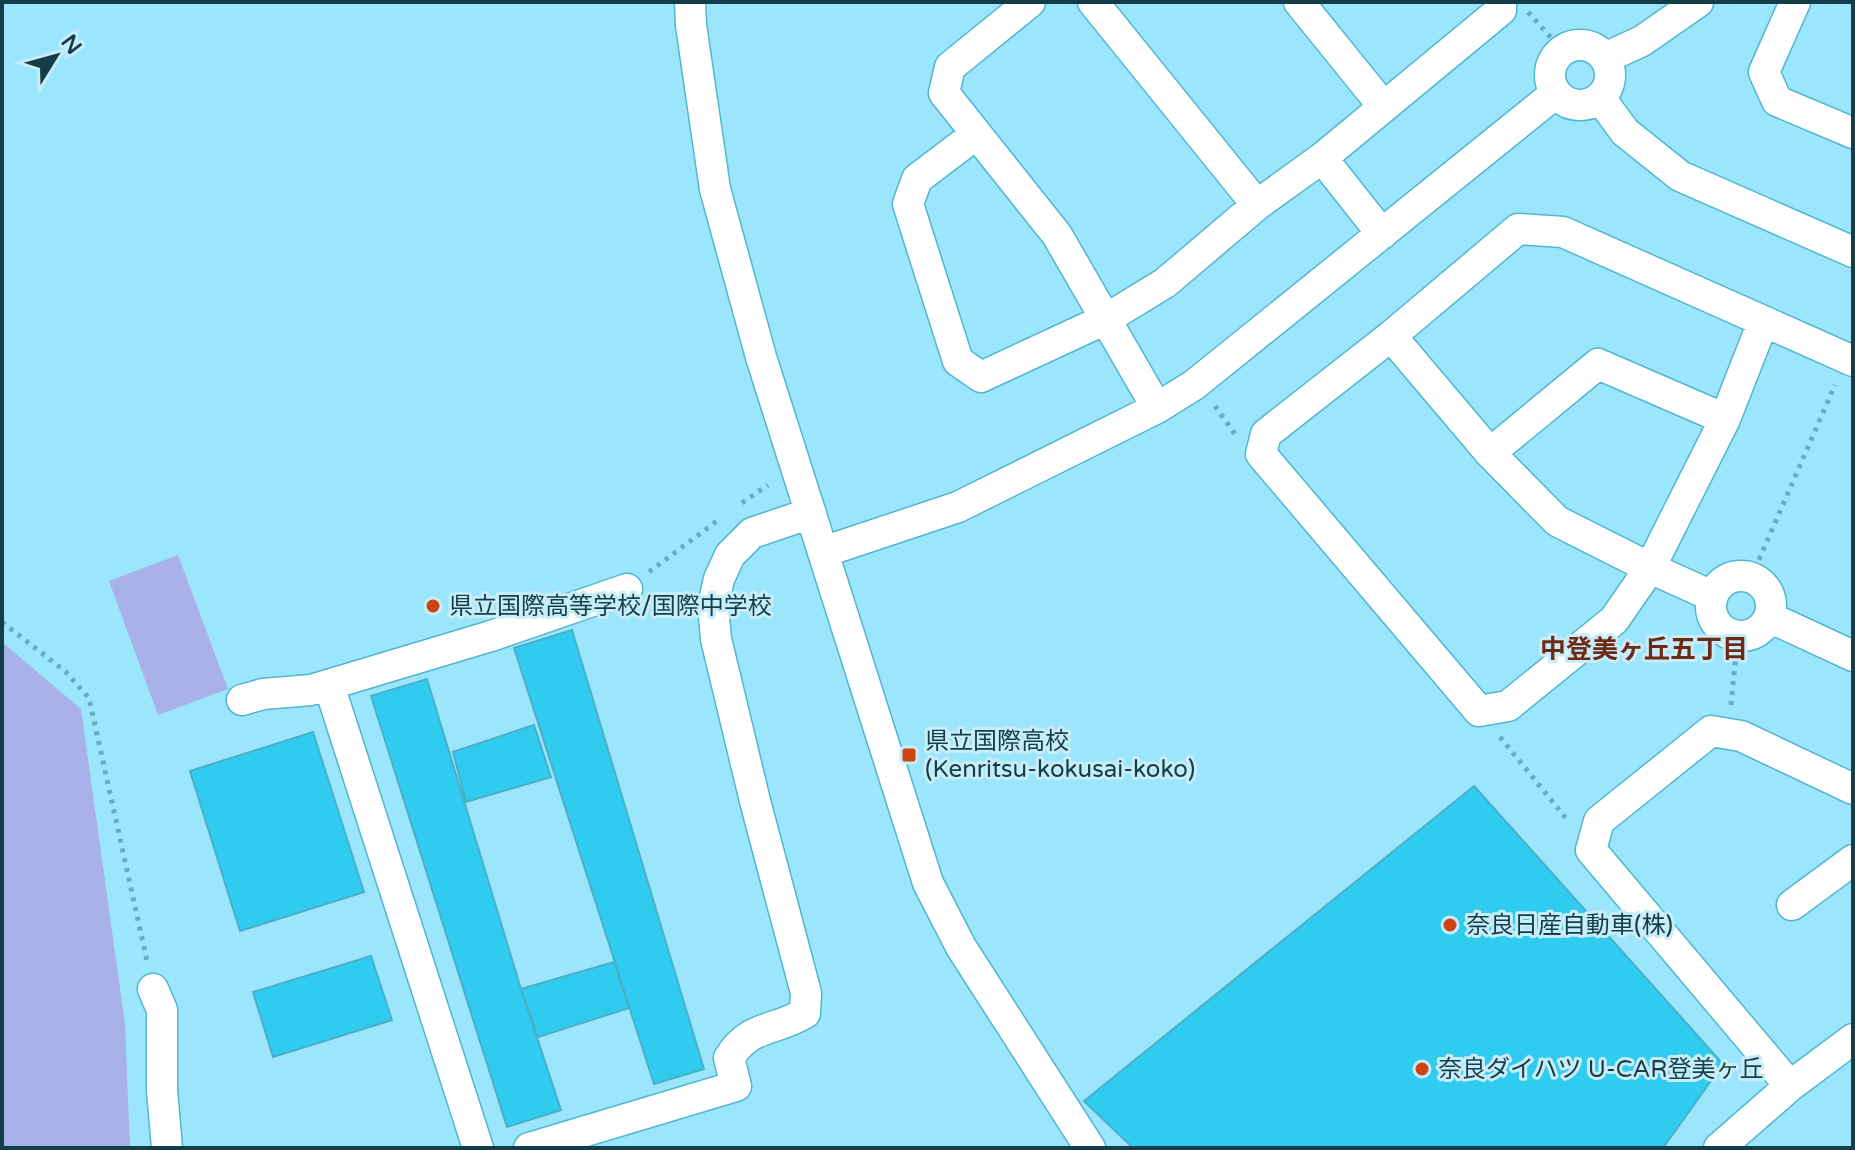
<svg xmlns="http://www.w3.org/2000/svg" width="1855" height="1150" font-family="'Varela Round','Noto Sans JP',sans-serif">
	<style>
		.green { fill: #a9b1e9 }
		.building { fill: #2fccef; stroke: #4aafc9; stroke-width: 2 }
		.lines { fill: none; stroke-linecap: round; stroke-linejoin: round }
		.minor-casing { stroke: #51b6d0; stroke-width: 33 }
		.path { stroke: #6babbd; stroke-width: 5; stroke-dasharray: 4 6; stroke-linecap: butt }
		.minor { stroke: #fff; stroke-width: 30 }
		.poi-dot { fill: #cc4412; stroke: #c9edf8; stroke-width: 3 }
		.labels { text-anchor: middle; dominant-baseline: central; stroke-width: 6; stroke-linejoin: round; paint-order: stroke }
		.poi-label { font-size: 24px; fill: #133e49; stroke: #c9edf8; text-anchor: start }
		.neighbourhood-label { font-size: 26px; font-weight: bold; fill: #6d2b16; stroke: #c9edf8 }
	</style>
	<rect width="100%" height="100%" fill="#9be6fc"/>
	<!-- green -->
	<path class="green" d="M 178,555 L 228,689 L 158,715 L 109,581 Z
		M 2,642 L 81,709 L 125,1024 L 130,1148 L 2,1148 Z"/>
	<!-- building -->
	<path class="building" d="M 572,630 L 704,1069 L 654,1084 L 514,648 Z
		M 427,679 L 521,989 L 561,1110 L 507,1127 L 371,696 Z
		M 534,725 L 551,777 L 466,802 L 453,752 Z
		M 313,732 L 364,892 L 240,931 L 190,771 Z
		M 1474,786 L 1723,1064 L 1663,1148 L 1133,1148 L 1084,1101 Z
		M 371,956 L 392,1020 L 273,1057 L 253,992 Z
		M 614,962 L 629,1008 L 538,1037 L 521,989 Z"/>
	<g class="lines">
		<!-- minor casing -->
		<g class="minor-casing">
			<path id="minor" d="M 690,2 L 691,25 L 715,189 L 761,357 L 928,883 L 961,947 L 1090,1148
				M 1030,2 L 950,67 L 944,93 L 1057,235 L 1157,408
				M 1093,2 L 1257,205
				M 1299,2 L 1383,106
				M 1795,2 L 1764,72 L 1777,101 L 1853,133
				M1550 75a30 30 0 1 1 60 0a30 30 0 1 1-60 0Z
				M 1605,58 L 1642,41 L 1698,2
				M 1600,98 L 1625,132 L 1680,176 L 1853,252
				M 975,135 L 917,179 L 908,204 L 958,361 L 981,377 L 1106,319 L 1165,283 L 1257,205 L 1322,158 L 1501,10 L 1501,2
				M 1322,158 L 1382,234
				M 1763,322 L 1725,419 L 1650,568 L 1614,620 L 1508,706 L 1479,711 L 1261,454 L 1266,434 L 1391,336 L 1518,229 L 1563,232 L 1853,361
				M 1391,336 L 1490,453 L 1557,521 L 1650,568 L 1712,596
				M 1490,453 L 1598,364 L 1725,419
				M 823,552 L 958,507 L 1157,408 L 1194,385 L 1556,93
				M1711 606a30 30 0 1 1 60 0a30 30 0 1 1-60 0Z
				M 1769,617 L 1853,656
				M 329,685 L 478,1148
				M 242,700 L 263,694 L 311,690 L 491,636 L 627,589
				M 1792,905 L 1853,860
				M 153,989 L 162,1010 L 162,1090 L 167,1148
				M 1790,1086 L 1591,850 L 1599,821 L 1711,731 L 1741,736 L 1853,789
				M 529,1148 L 736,1086 L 729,1058 C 750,1024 774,1032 805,1013 L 806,993 L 755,801 L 716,639 L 713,606 L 719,579 L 730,555 L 752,533 L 811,513
				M 1719,1148 L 1790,1086 L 1853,1039"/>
		</g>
		<!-- path -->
		<path class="path" d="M 1528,12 L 1563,51
			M 1215,406 L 1235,434
			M 742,503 L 768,485
			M 649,572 L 721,518
			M 1751,578 L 1835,385
			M 2,622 L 66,672 L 89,698 L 147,961
			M 1731,705 L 1736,654
			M 1500,737 L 1569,822"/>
		<!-- minor -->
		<use href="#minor" class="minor"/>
	</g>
	<!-- markers -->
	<g class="poi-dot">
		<circle cx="433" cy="606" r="8"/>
		<rect x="901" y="747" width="16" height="16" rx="4"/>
		<circle cx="1450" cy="925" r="8"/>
		<circle cx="1422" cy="1069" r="8"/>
	</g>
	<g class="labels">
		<!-- poi labels -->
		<g class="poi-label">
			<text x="449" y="606">県立国際高等学校/国際中学校</text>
			<text x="925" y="741">県立国際高校<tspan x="925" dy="28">(Kenritsu-kokusai-koko)</tspan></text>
			<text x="1466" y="925">奈良日産自動車(株)</text>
			<text x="1438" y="1069">奈良ダイハツ U-CAR登美ヶ丘</text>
		</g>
		<!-- neighbourhood labels -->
		<g class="neighbourhood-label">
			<text x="1644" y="649">中登美ヶ丘五丁目</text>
		</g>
	</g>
	<!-- border -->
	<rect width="1855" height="1150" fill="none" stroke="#133e49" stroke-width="8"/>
	<!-- north arrow -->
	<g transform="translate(56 56) rotate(53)" stroke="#c9edf8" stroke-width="6" paint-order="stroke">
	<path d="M0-6L14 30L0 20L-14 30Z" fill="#133e49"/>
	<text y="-12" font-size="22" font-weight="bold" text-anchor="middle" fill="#133e49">N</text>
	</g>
</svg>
